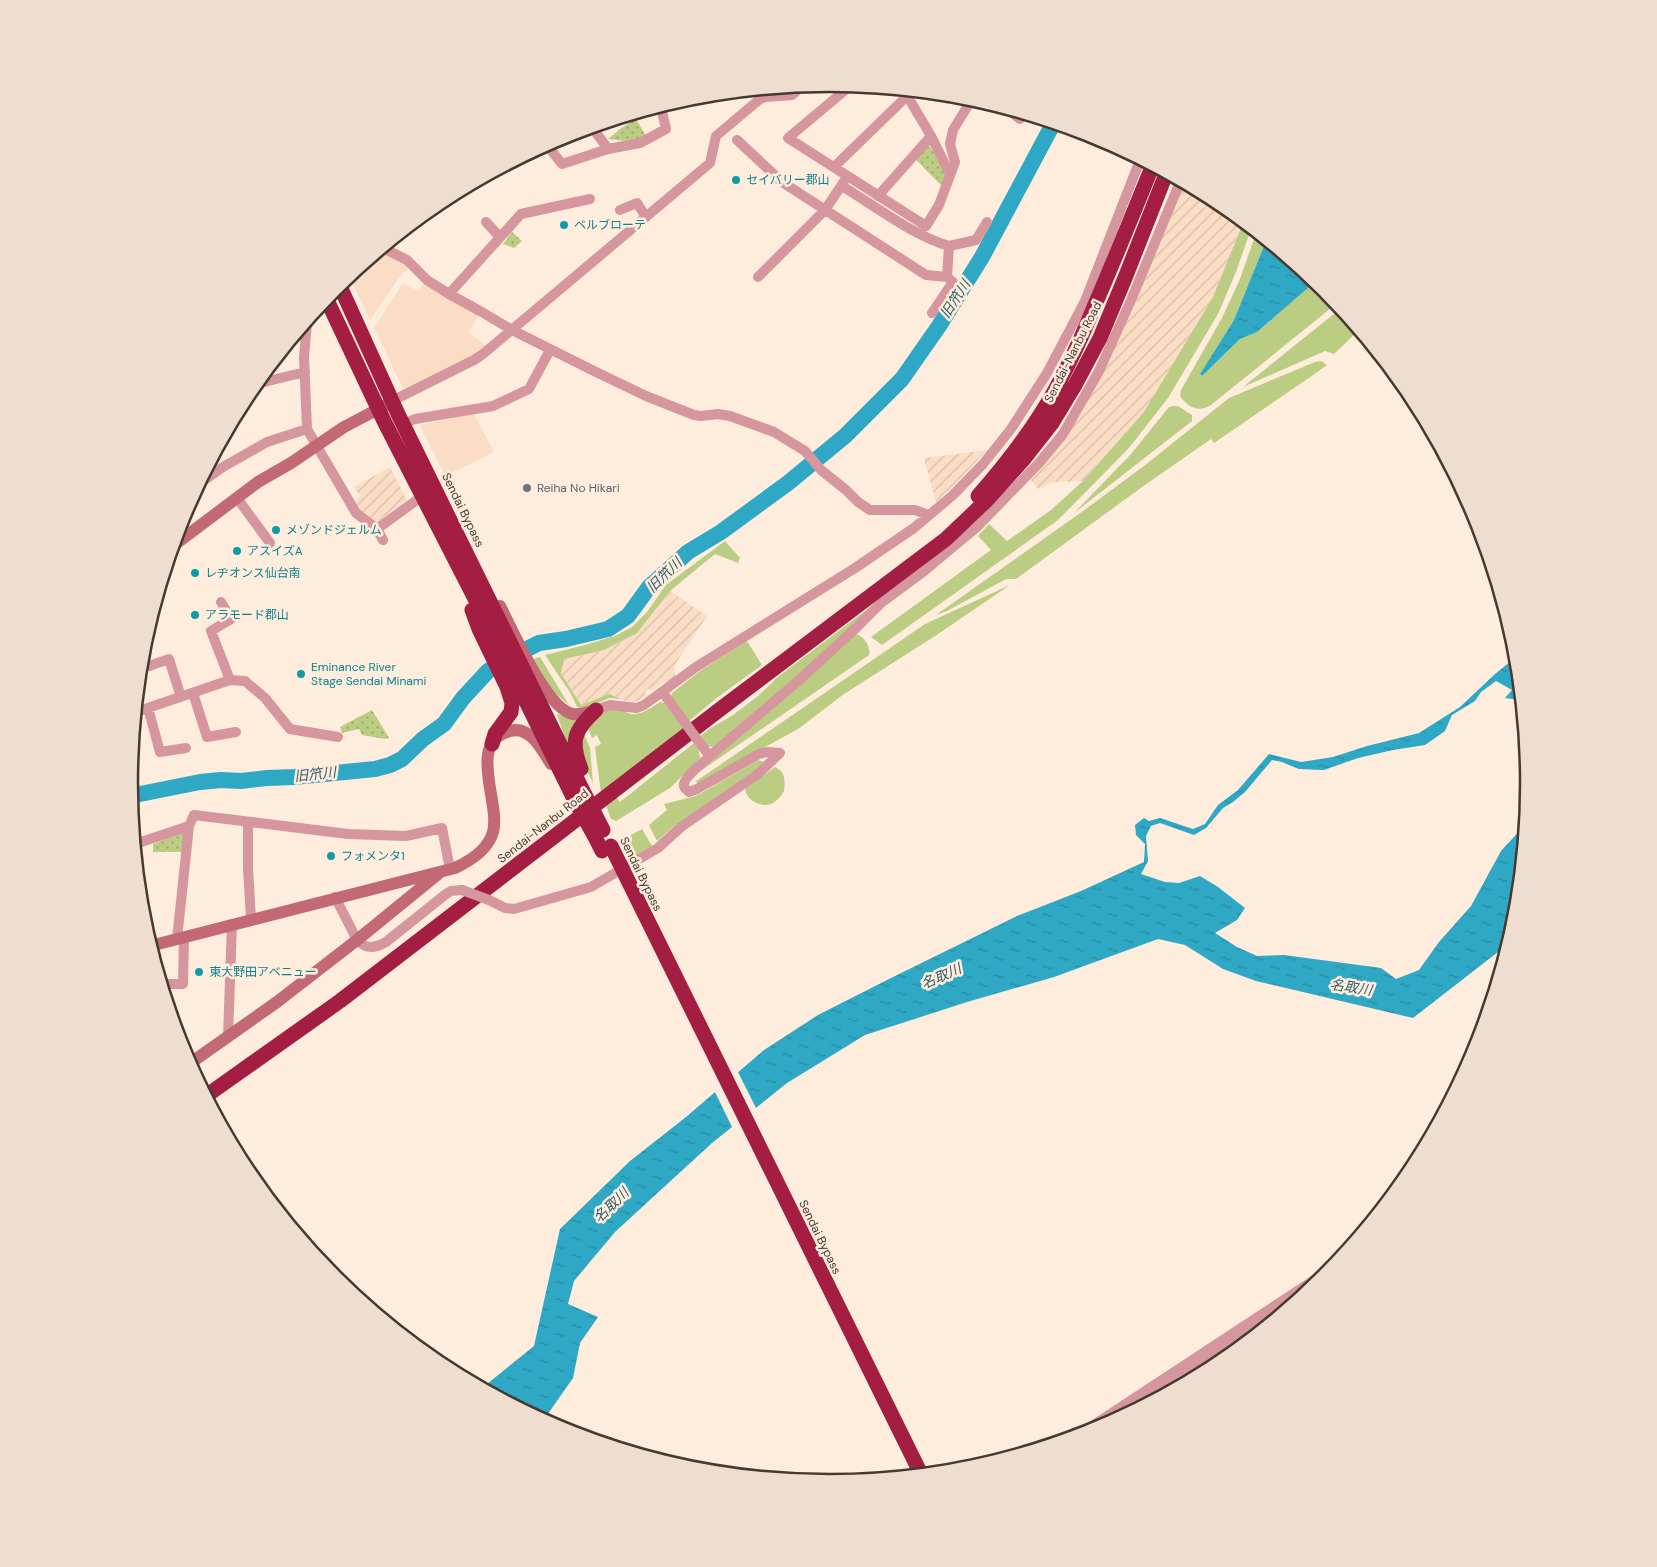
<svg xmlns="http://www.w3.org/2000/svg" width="1657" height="1567" font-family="'DM Sans','Noto Sans JP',sans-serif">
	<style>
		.built { fill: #faddc4 }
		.industrial { fill: url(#industrial-furrows) }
		.grass { fill: #bacd82 }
		.park { fill: url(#park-dots) }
		.water { fill: url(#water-ripples) }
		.pier { fill: #feecdd }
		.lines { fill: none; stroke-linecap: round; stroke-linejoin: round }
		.river { stroke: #2fa8c5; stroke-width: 16 }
		.street { stroke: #d5969e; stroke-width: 10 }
		.secondary { stroke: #c36976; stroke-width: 12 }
		.highway { stroke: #a41d43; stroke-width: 15 }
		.street-bridge { stroke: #d5969e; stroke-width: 10 }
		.highway-bridge { stroke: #a41d43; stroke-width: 15 }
		.culture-dot { fill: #0f9aa8; stroke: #feecdd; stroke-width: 2 }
		.worship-dot { fill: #6b7280; stroke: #feecdd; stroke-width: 2 }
		.labels { text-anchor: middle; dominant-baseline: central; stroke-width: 5; stroke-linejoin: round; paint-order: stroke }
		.culture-label { font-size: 12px; fill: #0d838f; stroke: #feecdd; text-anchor: start }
		.street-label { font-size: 12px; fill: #463a30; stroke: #feecdd }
		.worship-label { font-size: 12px; fill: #5b616d; stroke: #feecdd; text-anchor: start }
		.water-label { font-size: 14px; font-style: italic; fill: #2e5e6b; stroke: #feecdd }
		.rim { fill: none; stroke: #463a30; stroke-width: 2.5 }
	</style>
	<defs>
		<pattern id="industrial-furrows" width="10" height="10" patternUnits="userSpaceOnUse" patternTransform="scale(1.25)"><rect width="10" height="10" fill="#faddc4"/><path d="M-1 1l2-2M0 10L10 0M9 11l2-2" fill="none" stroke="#d8bea9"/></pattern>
		<pattern id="park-dots" width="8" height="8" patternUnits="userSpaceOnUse" patternTransform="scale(1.25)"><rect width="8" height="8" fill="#bacd82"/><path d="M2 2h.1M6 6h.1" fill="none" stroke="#99a76b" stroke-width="1.8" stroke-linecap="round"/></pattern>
		<pattern id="water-ripples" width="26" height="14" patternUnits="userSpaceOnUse" patternTransform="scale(1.25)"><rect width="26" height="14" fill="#2fa8c5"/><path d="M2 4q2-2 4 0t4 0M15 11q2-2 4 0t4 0" fill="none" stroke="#2a8aa0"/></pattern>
	</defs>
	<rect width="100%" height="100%" fill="#feecdd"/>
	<!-- built -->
	<path class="built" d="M 380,250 L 407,264 L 408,270 L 403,272 L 370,320 L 349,276 Z
		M 425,282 L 428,287 L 480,314 L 468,332 L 487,347 L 474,357 L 404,390 L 374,328 L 403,283 L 418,291 Z
		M 474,414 L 494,452 L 445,476 L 420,425 Z"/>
	<!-- industrial -->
	<path class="industrial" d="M 1184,184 L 1217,202 L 1243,223 L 1213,297 L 1144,412 L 1083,481 L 1055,482 L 1038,489 L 1030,479 L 1100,378 L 1136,302 Z
		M 987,450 L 956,483 L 936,502 L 924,458 Z
		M 390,467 L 407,501 L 376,523 L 362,514 L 355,501 L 360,497 L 354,487 Z
		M 670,591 L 707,616 L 674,666 L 675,677 L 665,684 L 663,682 L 653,690 L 648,689 L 645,692 L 646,696 L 635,702 L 625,701 L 609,694 L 581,705 L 561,673 L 564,659 L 604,650 L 637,633 Z"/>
	<!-- grass -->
	<path class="grass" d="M 1243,223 L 1251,229 L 1236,272 L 1218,314 L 1168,398 L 1129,448 L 1058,520 L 882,645 L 871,637 L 991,550 L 978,536 L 989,524 L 1007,541 L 1051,510 L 1083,481 L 1144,412 L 1213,297 Z
		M 1256,233 L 1266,241 L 1234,320 L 1200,374 L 1202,376 L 1240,339 L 1257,332 L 1315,282 L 1323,289 L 1336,304 L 1211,405 C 1198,413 1188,407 1180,396 L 1181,390 L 1222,318 L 1240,279 Z
		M 1340,309 L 1358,331 L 1334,354 L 1325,351 L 1243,387 Z
		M 1321,361 L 1327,365 L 1316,373 L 1214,443 L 1211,439 L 1142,487 L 1016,579 L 1006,579 L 947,611 L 936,615 L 1083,511 L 1144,466 L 1229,398 L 1315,362 Z
		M 1174,406 L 1178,406 L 1192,415 L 1192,421 L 1074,513 L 1131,454 L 1169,407 Z
		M 725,541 L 740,558 L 738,563 L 715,554 L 670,591 L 637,633 L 604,650 L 564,659 L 561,673 L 581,705 L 609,694 L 621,699 L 609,698 L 589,707 L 580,708 L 577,707 L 571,694 L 545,655 L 585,645 L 615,636 L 632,627 L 647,612 L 666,585 Z
		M 1010,585 L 935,636 L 844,694 L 798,729 L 699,783 L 695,782 L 925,624 Z
		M 873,605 C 823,655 770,702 714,747 L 708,746 L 701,736 L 709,729 L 733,715 L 758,696 L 779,676 Z
		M 856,634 C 864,636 871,647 869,655 L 699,772 Z
		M 747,641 L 762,665 L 718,697 L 689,721 L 671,697 L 672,693 L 700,671 Z
		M 540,657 L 569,705 L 549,688 L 533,659 Z
		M 660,702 L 664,703 L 684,729 L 601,793 L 595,747 L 601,744 L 597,735 L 592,738 L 587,726 C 594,716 608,707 621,710 C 626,711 629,715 635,714 C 645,713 652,707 660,702 Z
		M 557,714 L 581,718 L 567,745 Z
		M 583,731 L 590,748 L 593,783 L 586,769 L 581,752 Z
		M 694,743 L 699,751 L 700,758 L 670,788 L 616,821 L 611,819 L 606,805 L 616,797 L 620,802 Z
		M 759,760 L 764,762 L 760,767 L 673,827 L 657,841 L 649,825 L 667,810 L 664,804 L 696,796 Z
		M 775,767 C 786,772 785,781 784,791 C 781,796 778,800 773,803 C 762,809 747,801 745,789 Z
		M 642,829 L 652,846 L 632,858 L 623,840 L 627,838 L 629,841 L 632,839 L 631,835 Z"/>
	<!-- park -->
	<path class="park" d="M 636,119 L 646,136 L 634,142 L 608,139 L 620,129 Z
		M 929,145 L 947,173 L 942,186 L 916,160 Z
		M 512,232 L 522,241 L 514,248 L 503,244 Z
		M 372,710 L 389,738 L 385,739 L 362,735 L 359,729 L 342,733 L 340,727 Z
		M 182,832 L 185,835 L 183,852 L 153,852 L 153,844 Z"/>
	<!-- water -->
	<path class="water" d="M 1266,241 L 1315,282 L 1257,332 L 1240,339 L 1202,376 L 1200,374 L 1234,320 Z
		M 1516,657 L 1520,700 L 1505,698 L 1512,690 L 1496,681 L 1481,692 L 1475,701 L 1452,715 L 1445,731 L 1425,745 L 1393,750 L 1358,758 L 1324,770 L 1299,769 L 1282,762 L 1272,760 L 1245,792 L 1233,802 L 1223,808 L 1206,828 L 1194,835 L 1160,823 L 1151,826 L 1146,836 L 1148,861 L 1141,874 L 1165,882 L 1179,883 L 1200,876 L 1218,887 L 1245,908 L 1237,920 L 1215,933 L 1237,947 L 1257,956 L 1284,955 L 1381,968 L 1396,979 L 1419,970 L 1439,942 L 1471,906 L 1501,851 L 1524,826 L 1515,920 L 1507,945 L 1413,1018 L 1256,981 L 1223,969 L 1185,945 L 1158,939 L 1054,977 L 967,1002 L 865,1035 L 787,1083 L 712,1143 L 615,1232 L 574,1281 L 568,1304 L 598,1317 L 580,1343 L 573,1378 L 543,1421 L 482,1388 L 534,1346 L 560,1229 L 630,1161 L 686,1117 L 764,1050 L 818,1015 L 889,979 L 1017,916 L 1081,891 L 1144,862 L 1145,844 L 1136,835 L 1135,825 L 1144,818 L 1149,821 L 1160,818 L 1193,829 L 1205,824 L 1218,805 L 1238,790 L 1269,754 L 1301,762 L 1333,757 L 1367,746 L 1419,733 L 1460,707 L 1495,674 Z"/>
	<!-- pier -->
	<path class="pier" d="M 737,1070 L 757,1110 L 733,1129 L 714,1090 Z"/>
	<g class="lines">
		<!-- river -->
		<path class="river" d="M 130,796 L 200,782 L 221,780 L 241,781 L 267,778 L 294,777 L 375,769 L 390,765 L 402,759 L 423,739 L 444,724 L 463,698 L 488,671 L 509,658 L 539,643 L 566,639 L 608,629 L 628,616 L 649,587 L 688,552 L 721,532 L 788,483 L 845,436 L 902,379 L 939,326 L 982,257 L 1053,124"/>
		<!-- street -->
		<path class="street" d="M 850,86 L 788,138 L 926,226 L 939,205 L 955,162 L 950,144 L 953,130 L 972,99
			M 905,92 L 931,136 L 950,174
			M 1010,111 L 1020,119
			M 592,127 L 608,149 L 640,143 L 666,129 L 661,107
			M 737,140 L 782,182 L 926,275 L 947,277 L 949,246 C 912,235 875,206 842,186
			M 547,145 L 562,164 L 608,149
			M 834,167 L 907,96
			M 878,196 L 931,136
			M 620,210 L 637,203 L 646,217
			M 486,222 L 500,237
			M 949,246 L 976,240 L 987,222
			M 383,248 L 407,260 L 427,280 L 449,294 L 480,311 L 512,330 L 594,371 L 646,396 L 694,415 L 701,416 L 718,414 L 730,416 L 774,432 L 805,451 L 821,470 L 846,490 L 858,502 L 870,510 L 915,510 L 928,515
			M 758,277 L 825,210 L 845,180
			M 449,294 L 521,214 L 590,199
			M 932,313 L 953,282 L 947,277
			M 307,322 L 304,357 L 307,429 L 356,513 L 377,529
			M 256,384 L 305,372
			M 392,401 L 474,360 L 483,354 L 710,163 L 716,136 L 760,99 L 766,97 L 792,95 L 802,86
			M 403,424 L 415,419 L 493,406 L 529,389 L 550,350
			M 199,484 L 223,467 L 267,442 L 307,429
			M 237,498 L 270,543
			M 383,540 L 377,529 L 421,497
			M 221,602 L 231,619 L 211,631 L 230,680
			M 149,666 L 169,659 L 181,697
			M 193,693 L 207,737 L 236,732
			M 148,708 L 160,752 L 186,748
			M 596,710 L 610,705 L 637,708 L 644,705 L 696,667 L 855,568 L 914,528 L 953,495 L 983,464 L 1011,429 L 1047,373 L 1085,301 L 1140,160
			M 136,712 L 230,680 L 245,681 L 265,698 L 290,729 L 338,737
			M 710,756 L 797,682 L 857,627 L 881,603 L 923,572 L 977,527 L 1039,463 L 1063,434 L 1099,371 L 1132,298 L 1180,182
			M 248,822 L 248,868 L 251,919
			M 189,826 L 194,815 L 348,834 L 406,836 L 442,828 L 450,869
			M 135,844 L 189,826 L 177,939
			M 335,897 L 357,940 C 367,950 375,948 386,942 L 446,894 L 451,891 L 462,890
			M 489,900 L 505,908 L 514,909 L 591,887 L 658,848 L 681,827 L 758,774 L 780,753 L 767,752 L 759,754 L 697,789 L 689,792 C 687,790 684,788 684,786 C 682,778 704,762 710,756 L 706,751
			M 162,984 L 183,984 L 184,937
			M 228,1037 L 232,924
			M 1128,1413 L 1295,1302
			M 1077,1436 L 1331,1269"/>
		<!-- secondary -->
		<path class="secondary" d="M 173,546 L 258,482 L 291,463 L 344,427 L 386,405
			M 500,606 C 512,629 547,710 573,714 C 581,715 589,712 596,710
			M 150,946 L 455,868 C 470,861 488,850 493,832 C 501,803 466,742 510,731 C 530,725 542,750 551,764
			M 189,1064 L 277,1002 L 357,940 L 438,874"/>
		<!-- highway -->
		<path class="highway" d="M 339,284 L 398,414 L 585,795
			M 326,298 L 384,421 L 488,624 L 575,801
			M 978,496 C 1000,471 1022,443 1040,415 C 1062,381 1079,344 1094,307 C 1114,261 1133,214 1152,167
			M 472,610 L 479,629 L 507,687 L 512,703 L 511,712 L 495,734 L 492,744
			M 581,769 C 570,741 574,730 596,710
			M 594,835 L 602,851
			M 206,1096 L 340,1001 L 723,707 L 946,539 L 987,500 L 1023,460 L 1052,423 L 1075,385 L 1100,338 L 1125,278 L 1166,174"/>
		<!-- street-bridge -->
		<path class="street-bridge" d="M 666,697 L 705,750
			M 462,890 L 489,900"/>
		<!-- highway-bridge -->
		<path class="highway-bridge" d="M 585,795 L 603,830
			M 575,801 L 594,835
			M 611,846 L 921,1474"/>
	</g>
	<!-- markers -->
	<g class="culture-dot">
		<circle cx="736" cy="180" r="5"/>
		<circle cx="564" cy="225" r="5"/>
		<circle cx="276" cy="530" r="5"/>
		<circle cx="237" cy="551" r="5"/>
		<circle cx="195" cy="573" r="5"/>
		<circle cx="195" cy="615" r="5"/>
		<circle cx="301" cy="674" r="5"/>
		<circle cx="331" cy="856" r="5"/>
		<circle cx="199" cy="972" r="5"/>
	</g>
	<circle class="worship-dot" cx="527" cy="488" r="5"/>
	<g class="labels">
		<!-- culture labels -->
		<g class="culture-label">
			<text x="746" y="180">セイバリー郡山</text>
			<text x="574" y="225">ベルブローテ</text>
			<text x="286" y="530">メゾンドジェルム</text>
			<text x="247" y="551">アスイズA</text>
			<text x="205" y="573">レヂオンス仙台南</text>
			<text x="205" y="615">アラモード郡山</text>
			<text x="311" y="667">Eminance River<tspan x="311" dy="14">Stage Sendai Minami</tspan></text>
			<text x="341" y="856">フォメンタ1</text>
			<text x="209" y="972">東大野田アベニュー</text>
		</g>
		<!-- street labels -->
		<g class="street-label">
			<text transform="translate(1073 352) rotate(-63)">Sendai-Nanbu Road</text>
			<text transform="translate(463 510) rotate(64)">Sendai Bypass</text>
			<text transform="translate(543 826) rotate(-38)">Sendai-Nanbu Road</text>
			<text transform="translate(641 874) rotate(64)">Sendai Bypass</text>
			<text transform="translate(820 1237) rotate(64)">Sendai Bypass</text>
		</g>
		<!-- worship labels -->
		<g class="worship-label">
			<text x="537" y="488">Reiha No Hikari</text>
		</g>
		<!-- water labels -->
		<g class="water-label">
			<text transform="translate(955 299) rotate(-57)">旧笊川</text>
			<text transform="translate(664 575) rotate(-44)">旧笊川</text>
			<text transform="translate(315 774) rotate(-6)">旧笊川</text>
			<text transform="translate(941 976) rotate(-24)">名取川</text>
			<text transform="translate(1351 987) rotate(9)">名取川</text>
			<text transform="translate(611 1205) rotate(-44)">名取川</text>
		</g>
	</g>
	<!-- crop -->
	<path d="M0 0H1657V1567H0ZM138 783a691 691 0 1 1 1382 0a691 691 0 1 1-1382 0Z" fill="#efdecf" fill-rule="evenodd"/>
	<path class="rim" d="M138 783a691 691 0 1 1 1382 0a691 691 0 1 1-1382 0Z"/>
</svg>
